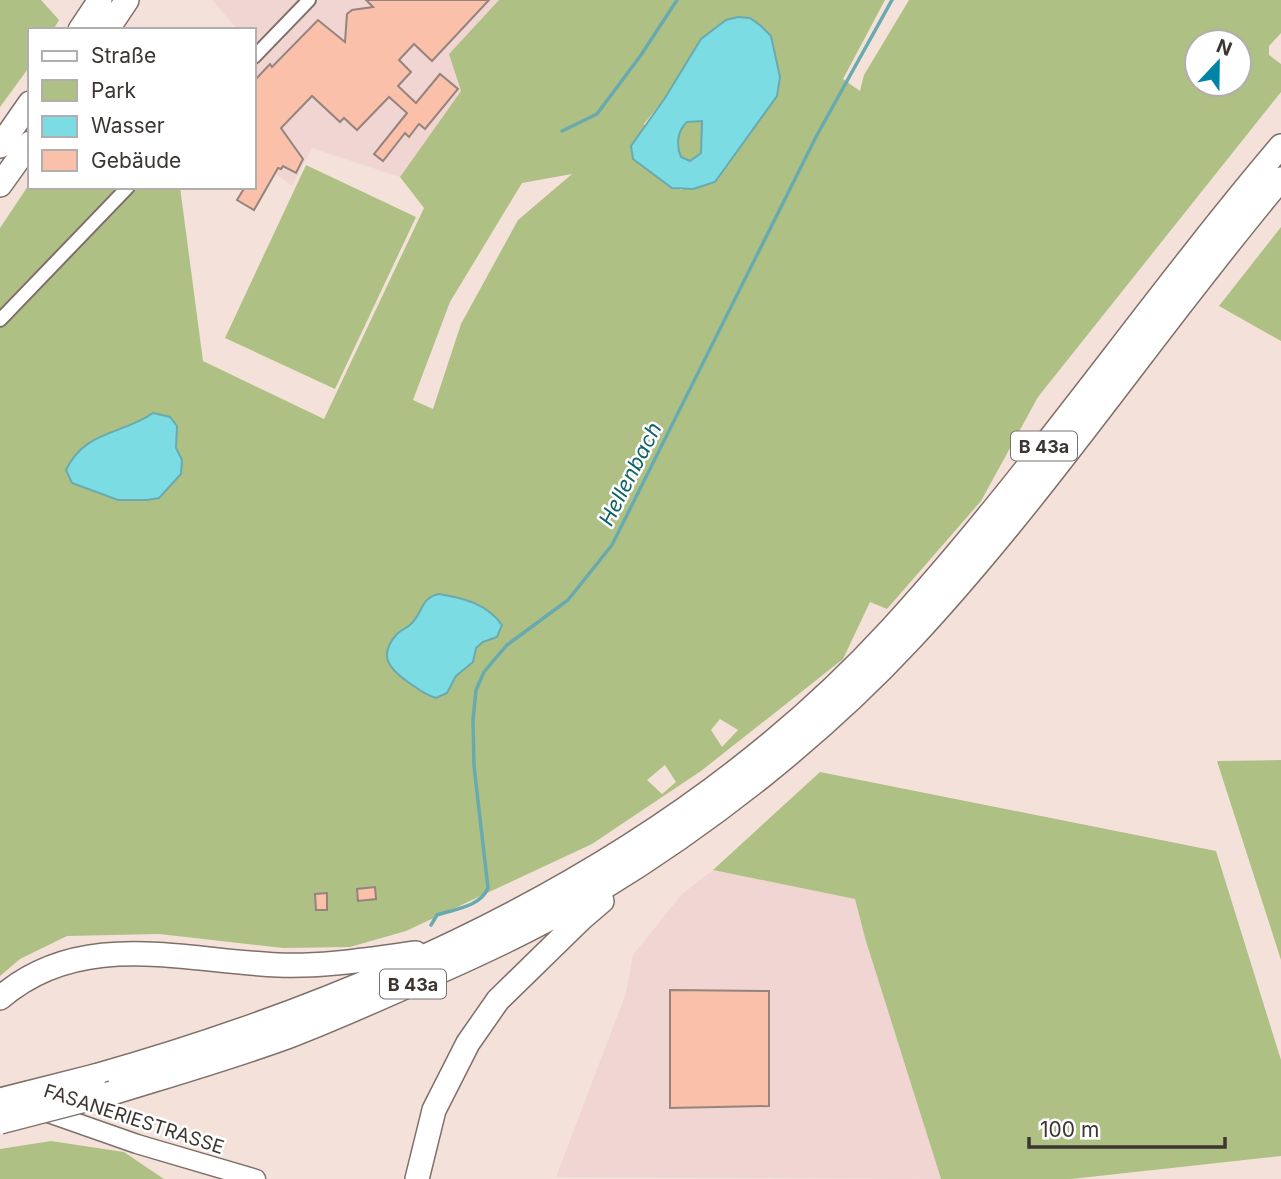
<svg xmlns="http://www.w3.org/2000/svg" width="1281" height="1179" font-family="Inter,sans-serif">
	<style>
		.industrial { fill: #f0d5d2 }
		.green { fill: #afc085; fill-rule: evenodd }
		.water { fill: #7cdce4; stroke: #69aaaf; stroke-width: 2; fill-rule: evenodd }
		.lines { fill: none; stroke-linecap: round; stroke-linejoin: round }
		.stream { stroke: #69aaaf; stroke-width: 3.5 }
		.building { fill: #fac0aa; stroke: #95847e; stroke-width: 2 }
		.street-casing { stroke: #7f6f69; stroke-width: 16 }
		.secondary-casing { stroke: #7f6f69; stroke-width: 21 }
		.highway-casing { stroke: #7f6f69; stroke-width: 26 }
		.street { stroke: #fff; stroke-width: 12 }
		.secondary { stroke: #fff; stroke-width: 18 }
		.highway { stroke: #fff; stroke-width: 23 }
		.highway-bridge-casing { stroke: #7f6f69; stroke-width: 26; stroke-linecap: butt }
		.highway-bridge { stroke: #fff; stroke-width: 23 }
		.labels { text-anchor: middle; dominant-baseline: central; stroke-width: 5; stroke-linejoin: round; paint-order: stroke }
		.shield { fill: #fff; stroke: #767270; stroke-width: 2 }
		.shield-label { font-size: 18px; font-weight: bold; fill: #3c3532 }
		.street-label { font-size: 19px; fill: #3c3532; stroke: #fff }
		.water-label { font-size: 21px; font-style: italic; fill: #106368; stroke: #fff }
	</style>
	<rect width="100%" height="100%" fill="#f4e2da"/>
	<!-- industrial -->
	<path class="industrial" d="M 212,0 L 499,0 L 449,54 L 461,91 L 400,177 L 312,148 L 292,186 L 254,158 L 254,30 L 238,30 Z
		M 713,870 L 855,899 L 865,938 L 941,1179 L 556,1177 L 626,993 L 633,955 L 682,894 Z"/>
	<!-- green -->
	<path class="green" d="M 0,0 L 41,0 L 59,20 L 53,30 L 30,30 L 30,66 L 0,107 Z
		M 499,0 L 885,0 L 843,79 L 860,91 L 864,75 L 909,0 L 1281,0 L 1281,33 L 1269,46 L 1269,55 L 1281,64 L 1281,92 L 1038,397 L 981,501 L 887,609 L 870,602 L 843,659 L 701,771 L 592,844 L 406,931 L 350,947 L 283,948 L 159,934 L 67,936 L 20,959 L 0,976 L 0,228 L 30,183 L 30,187 L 180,187 L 203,361 L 324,419 L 424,208 L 400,177 L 461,91 L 449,54 ZM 726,20 L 771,36 L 780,77 L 748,135 L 715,182 L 680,190 L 644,124 L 665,98 L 701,39 ZM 1197,42 L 1239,42 L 1239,84 L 1197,84 ZM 572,174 L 518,220 L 461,324 L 433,409 L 413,400 L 450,302 L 522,183 ZM 153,413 L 177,426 L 176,448 L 182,460 L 147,500 L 118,500 L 67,470 C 84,430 122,435 153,413 ZM 720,719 L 738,730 L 722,747 L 711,730 ZM 665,765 L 676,782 L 662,794 L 647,780 Z
		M 703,121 L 701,153 L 690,161 L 681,157 C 676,146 677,131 687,122 Z
		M 306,165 L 416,217 L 335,389 L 225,338 Z
		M 1281,227 L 1281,341 L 1219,306 Z
		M 1281,760 L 1281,960 L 1217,761 Z
		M 820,772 L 1216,851 L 1281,1060 L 1281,1156 L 1071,1179 L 941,1179 L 865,938 L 855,899 L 713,870 Z
		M 51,1141 L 124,1152 L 164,1179 L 0,1179 L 0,1149 Z"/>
	<!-- water -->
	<path class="water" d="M 738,17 L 750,18 L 761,26 L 771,36 L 780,77 L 777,96 L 715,182 L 693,189 L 672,188 L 633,159 L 631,146 L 665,98 L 701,39 L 726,20 ZM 702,121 L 701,153 L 690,161 L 681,157 C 676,146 677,131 687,122 Z
		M 153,413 L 170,417 L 177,426 L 176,448 L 182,460 L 181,474 L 159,498 L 147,500 L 118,500 L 72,483 L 66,470 C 85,430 122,435 153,413 Z
		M 439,594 C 464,598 487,604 502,625 L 497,637 L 483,642 L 476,648 L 473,662 L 456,676 L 447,693 L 436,698 C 425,695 417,688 408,682 C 388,668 378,655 397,634 C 401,630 407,628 411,624 C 423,613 420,598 439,594 Z"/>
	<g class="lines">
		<!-- stream -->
		<path class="stream" d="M 562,131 L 597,114 L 641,55 L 677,0
			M 431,925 L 437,915 C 455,909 480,907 488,888 L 474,766 L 473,720 L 476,690 L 484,672 L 494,660 L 507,645 L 568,600 L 612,545 L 817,135 L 892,0"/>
	</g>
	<!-- building -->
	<path class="building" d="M 366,0 L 489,0 L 432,61 L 414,44 L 399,60 L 411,72 L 398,86 L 416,103 L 440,74 L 458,89 L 425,129 L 419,124 L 409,137 L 405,133 L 383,161 L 374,154 L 407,113 L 389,97 L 357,130 L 344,118 L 340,122 L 312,96 L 281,128 L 303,159 L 296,173 L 283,166 L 281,169 L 278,168 L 254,210 L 237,200 L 245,187 L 254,187 L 254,81 L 270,64 L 272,67 L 318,20 L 345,42 L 347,14 L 352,10 L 373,7 Z
		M 375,887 L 376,899 L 358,901 L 357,889 Z
		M 327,893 L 327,910 L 316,910 L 315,894 Z
		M 670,990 L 769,991 L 769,1106 L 670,1108 Z"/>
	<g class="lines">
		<!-- street casing -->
		<g class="street-casing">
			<path id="street" d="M 254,57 L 309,0
				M 0,320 L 128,187"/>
		</g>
		<!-- secondary casing -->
		<g class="secondary-casing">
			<path id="secondary" d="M 40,1110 L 137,1144 L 256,1179"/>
		</g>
		<!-- highway casing -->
		<g class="highway-casing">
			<path id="highway" d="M 80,30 L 100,0
				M 107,30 L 127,0
				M 0,146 L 30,103
				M 0,185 L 30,143
				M 0,998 C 81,928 183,961 278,965 C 324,967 370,959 416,953
				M 95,1076 C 388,993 682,857 891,629 C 1031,476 1147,304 1281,146
				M 112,1093 C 170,1075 229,1058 287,1037 C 339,1017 390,994 441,971 C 495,947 548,922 598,891 C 710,823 823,734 912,638 C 1046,494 1155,329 1281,179
				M 417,1179 L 434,1110 L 468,1043 L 498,1000 L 581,919 L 602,901"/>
		</g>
		<!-- street -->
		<use href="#street" class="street"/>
		<!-- secondary -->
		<use href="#secondary" class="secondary"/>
		<!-- highway -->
		<use href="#highway" class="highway"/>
		<!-- highway-bridge casing -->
		<g class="highway-bridge-casing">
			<path id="highway-bridge" d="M 0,1100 L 95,1076
				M 0,1122 L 112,1093"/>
		</g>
		<!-- highway-bridge -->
		<use href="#highway-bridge" class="highway-bridge"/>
	</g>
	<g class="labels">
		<!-- shield labels -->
		<g class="shield">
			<rect x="1011" y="431.5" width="66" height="29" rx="5"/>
			<rect x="380" y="969.5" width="66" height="29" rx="5"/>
		</g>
		<g class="shield-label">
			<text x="1044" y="446">B 43a</text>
			<text x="413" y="984">B 43a</text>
		</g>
		<!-- street labels -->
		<g class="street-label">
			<text transform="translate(134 1119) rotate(18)">FASANERIESTRASSE</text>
		</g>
		<!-- water labels -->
		<g class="water-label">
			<text transform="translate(630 474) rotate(-63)">Hellenbach</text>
		</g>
	</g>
	<!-- legend -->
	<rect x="28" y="28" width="228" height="161" fill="#ffffff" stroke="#b1aead" stroke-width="2"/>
	<rect x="42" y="51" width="35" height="10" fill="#ffffff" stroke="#b1aead" stroke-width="2"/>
	<text x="91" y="63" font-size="21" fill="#3c3532">Straße</text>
	<rect x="42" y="80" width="35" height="21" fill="#afc085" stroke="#b1aead" stroke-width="2"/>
	<text x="91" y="98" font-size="21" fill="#3c3532">Park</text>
	<rect x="42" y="116" width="35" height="21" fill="#7cdce4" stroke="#b1aead" stroke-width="2"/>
	<text x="91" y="133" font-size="21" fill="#3c3532">Wasser</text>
	<rect x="42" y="150" width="35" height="21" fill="#fac0aa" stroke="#b1aead" stroke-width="2"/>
	<text x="91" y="168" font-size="21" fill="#3c3532">Gebäude</text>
	<!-- north arrow -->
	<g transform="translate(1218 63) rotate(22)"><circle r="33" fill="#ffffff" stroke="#b1aead" stroke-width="2"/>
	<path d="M0-5L12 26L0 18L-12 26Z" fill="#0085a7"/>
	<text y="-10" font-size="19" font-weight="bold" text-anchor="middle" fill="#3c3532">N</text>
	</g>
	<!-- scale -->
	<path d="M1029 1137v10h196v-10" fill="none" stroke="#3c3532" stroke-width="3.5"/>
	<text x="1040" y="1137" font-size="21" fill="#3c3532" stroke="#ffffff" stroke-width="5" paint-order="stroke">100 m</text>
</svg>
